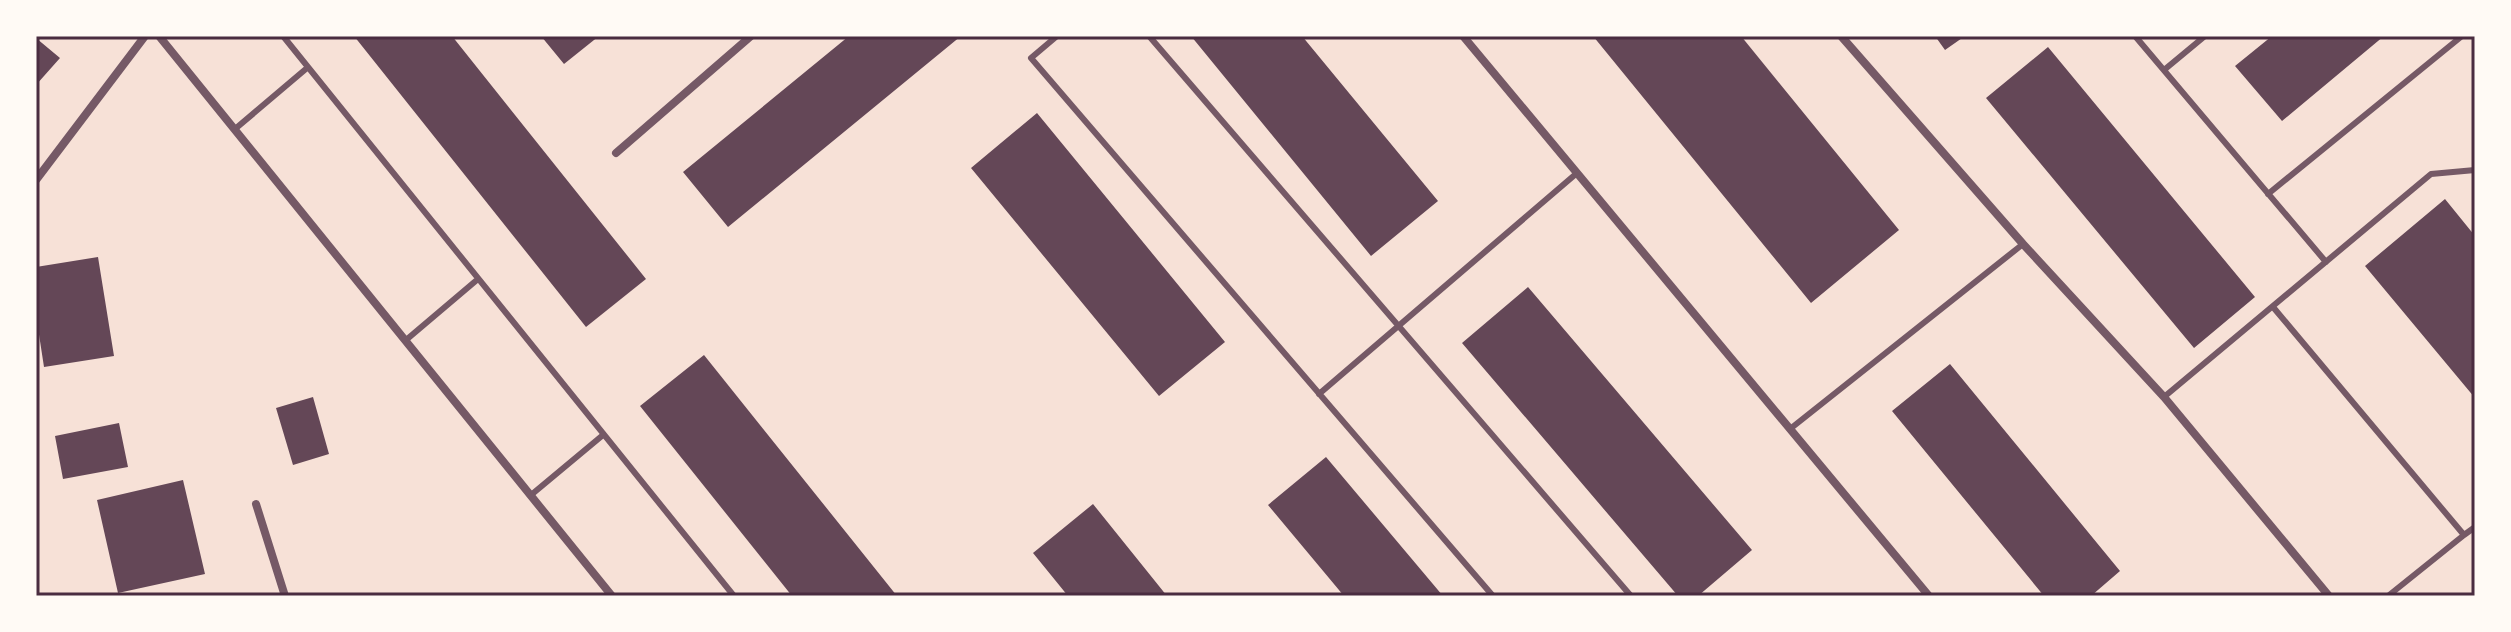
<svg xmlns="http://www.w3.org/2000/svg" width="2511" height="632" font-family="'PT Sans',sans-serif">
	<style>
		.building { fill: #644757 }
		.lines { fill: none; stroke-linecap: round; stroke-linejoin: round }
		.service { stroke: #755966; stroke-width: 6 }
		.minor { stroke: #755966; stroke-width: 8 }
		.neatline { fill: none; stroke: #4a2c40; stroke-width: 3 }
	</style>
	<rect width="100%" height="100%" fill="#f7e1d7"/>
	<!-- building -->
	<path class="building" d="M 354,36 L 452,36 L 646,279 L 586,327 Z
		M 541,36 L 599,36 L 564,64 Z
		M 849,36 L 961,36 L 728,227 L 683,172 Z
		M 1191,36 L 1302,36 L 1438,201 L 1371,256 Z
		M 1593,36 L 1741,36 L 1899,230 L 1811,303 Z
		M 1935,36 L 1965,36 L 1945,50 Z
		M 2272,36 L 2384,36 L 2282,121 L 2235,66 Z
		M 36,38 L 60,58 L 36,85 Z
		M 2048,47 L 2255,297 L 2194,348 L 1986,98 Z
		M 1037,113 L 1225,342 L 1159,396 L 971,168 Z
		M 2445,199 L 2475,236 L 2475,398 L 2365,266 Z
		M 98,257 L 114,356 L 44,367 L 36,315 L 36,267 Z
		M 1528,287 L 1752,550 L 1698,596 L 1678,596 L 1462,343 Z
		M 704,355 L 897,596 L 792,596 L 640,406 Z
		M 1950,364 L 2120,571 L 2091,596 L 2044,596 L 1892,411 Z
		M 313,397 L 329,454 L 293,465 L 276,408 Z
		M 119,423 L 128,467 L 63,479 L 55,436 Z
		M 1326,457 L 1443,596 L 1344,596 L 1268,505 Z
		M 183,480 L 205,574 L 118,593 L 97,500 Z
		M 1093,504 L 1167,596 L 1068,596 L 1033,553 Z"/>
	<g class="lines">
		<!-- service -->
		<path class="service" d="M 283,36 L 734,596
			M 1057,36 L 1031,58 L 1493,596
			M 1149,36 L 1631,596
			M 2135,36 L 2326,262
			M 2164,70 L 2205,36
			M 235,129 L 307,68
			M 2268,194 L 2462,36
			M 2273,307 L 2464,535 L 2388,596
			M 406,340 L 478,279
			M 1319,394 L 1577,173
			M 2164,397 L 2431,174 L 2475,170
			M 1790,429 L 2023,244
			M 531,495 L 603,435
			M 2464,535 L 2475,527"/>
		<!-- minor -->
		<path class="minor" d="M 159,36 L 612,596
			M 1463,36 L 1929,596
			M 1841,36 L 2023,244 L 2164,397 L 2329,596
			M 616,153 L 751,36
			M 36,180 L 145,36
			M 256,504 L 285,596"/>
	</g>
	<!-- border -->
	<rect width="2511" height="632" fill="none" stroke="#fffaf5" stroke-width="76"/>
	<rect x="38" y="38" width="2435" height="556" class="neatline"/>
</svg>
